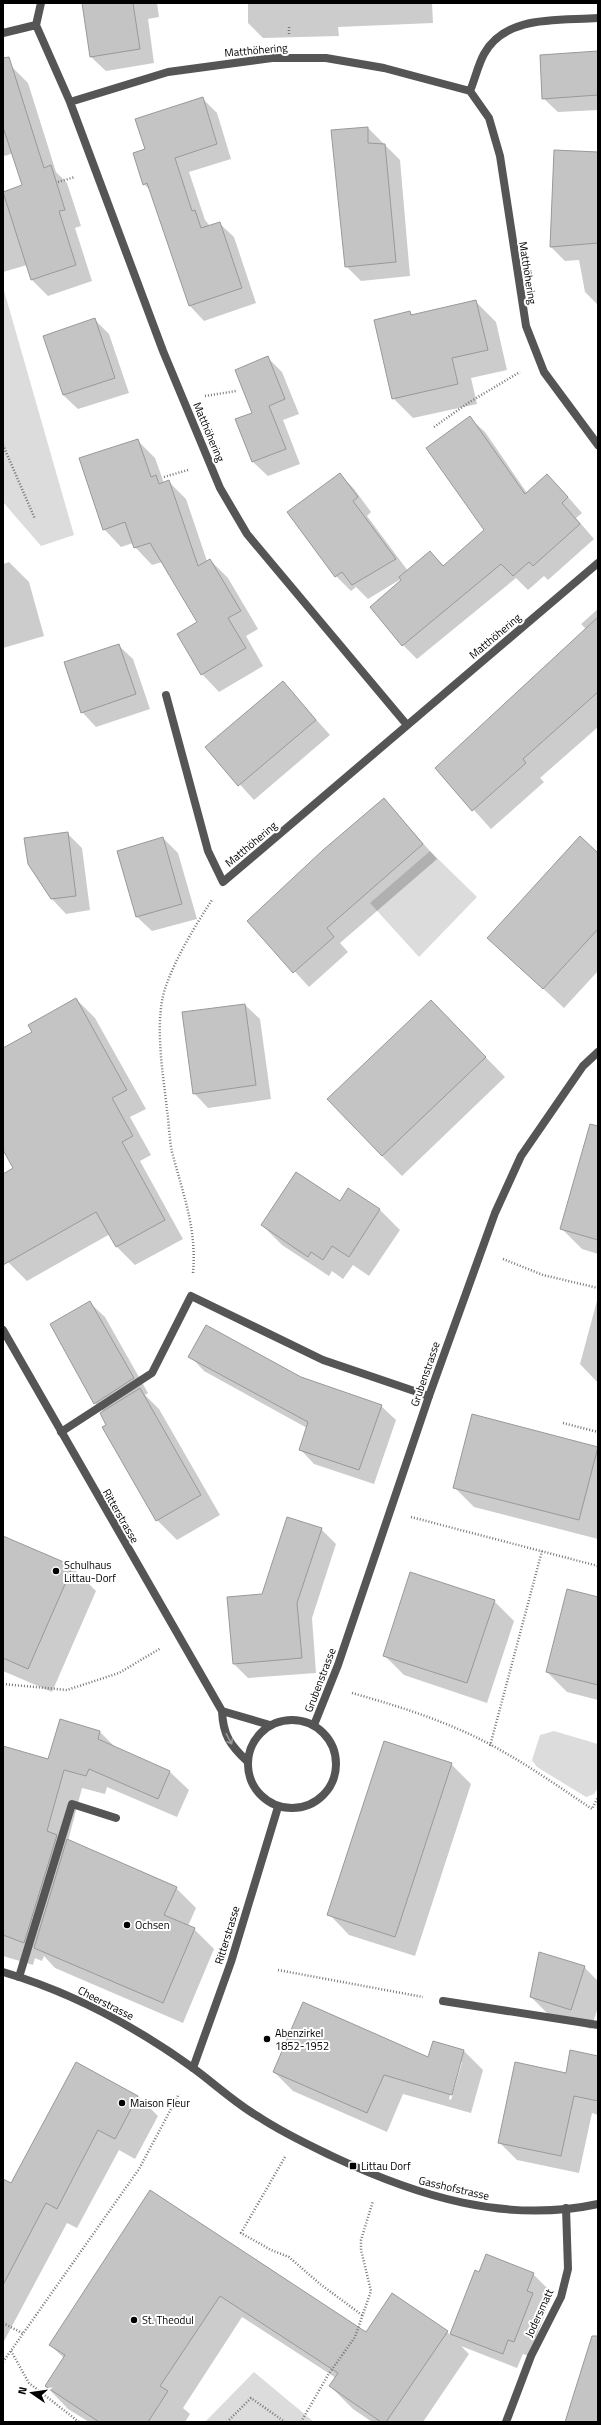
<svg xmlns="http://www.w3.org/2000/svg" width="601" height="2425" font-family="'Titillium Web',sans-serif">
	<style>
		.green { fill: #dcdcdc }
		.shadow { fill: #0003; fill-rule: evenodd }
		.building { fill: #c4c4c4; stroke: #999 }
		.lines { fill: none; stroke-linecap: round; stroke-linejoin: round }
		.path { stroke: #777; stroke-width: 2.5; stroke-dasharray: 1 2; stroke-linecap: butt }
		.service { stroke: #555; stroke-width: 8 }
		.minor { stroke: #555; stroke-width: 8 }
		.tertiary { stroke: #555; stroke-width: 8 }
		.oneway { stroke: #999 }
		.poi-dot { fill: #000; stroke: #fff; stroke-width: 1.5 }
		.labels { text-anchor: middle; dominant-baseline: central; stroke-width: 4; stroke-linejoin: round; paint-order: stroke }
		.street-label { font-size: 11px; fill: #000; stroke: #fff }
		.poi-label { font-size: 11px; fill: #000; stroke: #fff; text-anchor: start }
	</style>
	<rect width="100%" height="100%" fill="#fff"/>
	<!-- green -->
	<path class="green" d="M 3,287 L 74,535 L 41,546 L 3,502 Z
		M 430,851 L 477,897 L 419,957 L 370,903 Z
		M 554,1731 L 598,1744 L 598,1788 L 594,1794 L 586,1797 L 537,1767 L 532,1760 L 540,1735 Z
		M 254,2372 L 314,2422 L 205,2422 Z"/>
	<!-- shadow -->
	<path class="shadow" d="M 83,3 L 157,3 L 159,17 L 148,19 L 154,63 L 106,71 L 91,57 Z
		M 248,3 L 432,3 L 433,23 L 338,27 L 339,36 L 263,38 L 248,23 Z
		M 598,52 L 598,110 L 558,112 L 543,98 Z
		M 11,66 L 28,83 L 56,172 L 67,183 L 81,226 L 75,228 L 92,281 L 48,296 L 31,279 L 27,265 L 3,272 L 3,192 L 23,186 L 13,153 L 5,156 L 3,154 L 3,69 Z
		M 202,98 L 217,113 L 231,159 L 189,172 L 205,220 L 210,226 L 219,223 L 234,237 L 256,303 L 204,321 L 190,306 L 151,191 L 144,184 L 146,150 Z
		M 368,128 L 400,160 L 410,276 L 361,281 L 346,266 Z
		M 598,153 L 598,305 L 585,292 L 579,260 L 565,261 L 551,247 Z
		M 476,302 L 496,322 L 507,370 L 471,378 L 477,404 L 413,418 L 393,398 L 410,312 L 413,316 Z
		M 94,319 L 109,334 L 129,393 L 78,409 L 63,395 Z
		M 268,358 L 282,372 L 299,414 L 283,420 L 300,464 L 268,476 L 253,462 L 236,420 L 253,413 Z
		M 470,418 L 485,432 L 527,493 L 562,490 L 582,513 L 576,518 L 594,539 L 548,580 L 544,576 L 528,590 L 516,578 L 417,659 L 403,645 L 401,579 L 368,599 L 356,587 L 351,591 L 336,576 L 288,512 L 340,474 L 354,489 L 371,512 L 367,516 L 408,571 L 430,552 L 444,566 L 485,530 Z
		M 137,440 L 155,458 L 164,483 L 168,481 L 186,499 L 207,561 L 210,560 L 228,578 L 258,629 L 246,636 L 263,666 L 219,692 L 202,674 L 198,623 L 162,562 L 152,565 L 135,547 L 133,543 L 121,547 L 104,529 Z
		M 9,562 L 29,582 L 44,636 L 3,648 L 3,564 Z
		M 598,609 L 598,727 L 540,778 L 544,782 L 491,829 L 436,768 L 586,629 L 581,624 Z
		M 118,645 L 133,659 L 150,709 L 96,727 L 82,712 Z
		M 287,687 L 330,735 L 254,800 L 207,748 Z
		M 384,799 L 437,859 L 340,943 L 348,952 L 309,987 L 249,921 Z
		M 67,833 L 82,848 L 90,910 L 66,914 L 52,899 Z
		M 163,838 L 178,853 L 197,919 L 152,931 L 137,917 L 118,851 Z
		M 598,854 L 598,971 L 564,1008 L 489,938 Z
		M 76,999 L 95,1018 L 146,1109 L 130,1117 L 151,1155 L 140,1161 L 183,1239 L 135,1265 L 116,1246 L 110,1234 L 27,1281 L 8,1262 L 3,1253 L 3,1194 L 22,1180 L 3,1147 L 3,1049 L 34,1032 Z
		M 431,1001 L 505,1077 L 402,1176 L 382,1156 Z
		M 245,1005 L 260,1019 L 271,1099 L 208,1108 L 194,1093 Z
		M 598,1178 L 598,1254 L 582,1249 L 562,1229 Z
		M 349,1190 L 380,1210 L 400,1230 L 369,1276 L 353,1265 L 343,1279 L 332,1271 L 329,1276 L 282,1245 L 262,1225 L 340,1202 Z
		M 598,1297 L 598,1383 L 580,1364 Z
		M 90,1303 L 105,1317 L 148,1393 L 145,1395 L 159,1409 L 220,1515 L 177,1540 L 157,1520 L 107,1425 L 104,1412 L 95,1403 Z
		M 190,1356 L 301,1378 L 381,1406 L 396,1420 L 374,1484 L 314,1464 L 300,1449 L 307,1428 L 204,1371 Z
		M 597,1448 L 598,1539 L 474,1507 L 454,1487 Z
		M 321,1529 L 336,1544 L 312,1618 L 316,1673 L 248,1678 L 234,1664 L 262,1595 Z
		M 3,1537 L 72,1567 L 96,1591 L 52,1692 L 3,1671 Z
		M 598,1598 L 598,1700 L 567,1692 L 547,1672 Z
		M 494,1601 L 514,1621 L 487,1703 L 404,1675 L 384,1655 Z
		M 100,1732 L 116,1748 L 170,1772 L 189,1790 L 177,1817 L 107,1787 L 105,1794 L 82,1788 L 68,1841 L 176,1888 L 196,1908 L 188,1926 L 194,1929 L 214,1949 L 183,2023 L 55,1968 L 44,1956 L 42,1961 L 35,1958 L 33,1965 L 3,1956 L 3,1747 L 49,1760 Z
		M 451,1764 L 471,1784 L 415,1956 L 349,1935 L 329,1914 Z
		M 584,1967 L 598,1981 L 598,2007 L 591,2029 L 551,2017 L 531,1997 Z
		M 464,2051 L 483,2070 L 471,2113 L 403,2094 L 387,2132 L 293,2091 L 274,2072 L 429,2058 ZM 460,2062 L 462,2062 L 451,2100 L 449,2099 Z
		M 598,2057 L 598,2115 L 592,2113 L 579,2173 L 517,2160 L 499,2142 L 567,2074 Z
		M 138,2096 L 158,2116 L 135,2159 L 119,2150 L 77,2228 L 67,2223 L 3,2343 L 3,2182 L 12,2185 Z
		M 151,2192 L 366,2333 L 447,2332 L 450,2335 L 475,2271 L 480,2273 L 533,2274 L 548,2289 L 542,2304 L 547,2309 L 529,2356 L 523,2354 L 517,2368 L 461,2346 L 469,2354 L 423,2422 L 372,2422 L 353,2409 L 330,2386 L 336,2378 L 242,2317 L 183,2408 L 190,2414 L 185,2422 L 89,2422 L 68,2409 L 46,2386 L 64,2358 L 50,2345 Z"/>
	<!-- building -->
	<path class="building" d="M 82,3 L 133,3 L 140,49 L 90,57 Z
		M 598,51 L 598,95 L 542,99 L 540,55 Z
		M 9,57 L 44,168 L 51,165 L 65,210 L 59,211 L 76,265 L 31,280 L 3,192 L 22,185 L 3,127 L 3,58 Z
		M 203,97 L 217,144 L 175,158 L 192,211 L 195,210 L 201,228 L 220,222 L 242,288 L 189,306 L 147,183 L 143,185 L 133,153 L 145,149 L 135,119 Z
		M 368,127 L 368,143 L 385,144 L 396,262 L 345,267 L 331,130 Z
		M 554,150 L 598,152 L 598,243 L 550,247 Z
		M 476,300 L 488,350 L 452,358 L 458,384 L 392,399 L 374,320 L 410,311 L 411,315 Z
		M 95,318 L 115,378 L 63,395 L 43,336 Z
		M 268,356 L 285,399 L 269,406 L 286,449 L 252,462 L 235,419 L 252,413 L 235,370 Z
		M 470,416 L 525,494 L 547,474 L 568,497 L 562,503 L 580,524 L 533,566 L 529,562 L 513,576 L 501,564 L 402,646 L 370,607 L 401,580 L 399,577 L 430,551 L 443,566 L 484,530 L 426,448 Z
		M 138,439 L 151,477 L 156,475 L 159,484 L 169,480 L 198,566 L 210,559 L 241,611 L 228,618 L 246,648 L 201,675 L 177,634 L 197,622 L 150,543 L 134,548 L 125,522 L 103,530 L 79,458 Z
		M 340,473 L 358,497 L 353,501 L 396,559 L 352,585 L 342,572 L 335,577 L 287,512 Z
		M 598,617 L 598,692 L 523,759 L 526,763 L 472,811 L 435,768 Z
		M 119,644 L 136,694 L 81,713 L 64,662 Z
		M 283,681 L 316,720 L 238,786 L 205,747 Z
		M 384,798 L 423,844 L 327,928 L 334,937 L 293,973 L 247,921 L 323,850 Z
		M 68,832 L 76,896 L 51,899 L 28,864 L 24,838 Z
		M 580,836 L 598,853 L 598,929 L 543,989 L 487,938 Z
		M 163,837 L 182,904 L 136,917 L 117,851 Z
		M 76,998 L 127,1090 L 112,1098 L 133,1136 L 122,1142 L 165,1220 L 116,1247 L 96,1212 L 3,1265 L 3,1174 L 13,1168 L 3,1150 L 3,1048 L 32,1032 L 28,1025 Z
		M 431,1000 L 486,1057 L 382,1156 L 327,1099 Z
		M 245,1004 L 256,1085 L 193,1094 L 182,1012 Z
		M 590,1124 L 598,1126 L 598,1240 L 560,1229 Z
		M 296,1172 L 340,1201 L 348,1188 L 380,1209 L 349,1257 L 332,1246 L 323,1260 L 311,1252 L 308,1257 L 261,1225 Z
		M 90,1301 L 134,1378 L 94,1404 L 50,1324 Z
		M 206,1325 L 301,1377 L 382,1405 L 359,1470 L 299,1450 L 308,1422 L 188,1357 Z
		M 140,1388 L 201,1495 L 156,1521 L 102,1427 L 106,1425 L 100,1413 Z
		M 472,1414 L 598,1447 L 579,1520 L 453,1488 Z
		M 287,1517 L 322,1528 L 297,1603 L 302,1658 L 233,1664 L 227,1597 L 262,1594 Z
		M 3,1536 L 73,1566 L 28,1669 L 3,1658 Z
		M 410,1572 L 495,1600 L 467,1683 L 383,1656 Z
		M 567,1589 L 598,1597 L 598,1685 L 546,1672 Z
		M 60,1719 L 100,1731 L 98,1739 L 170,1771 L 158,1799 L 89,1769 L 86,1776 L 64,1770 L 47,1831 L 57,1835 L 24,1943 L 3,1935 L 3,1746 L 48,1759 Z
		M 384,1741 L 452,1763 L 395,1937 L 327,1915 Z
		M 67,1839 L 177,1887 L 164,1915 L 195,1928 L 163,2003 L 34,1948 Z
		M 539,1952 L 585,1966 L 571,2010 L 530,1997 Z
		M 303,2002 L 428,2057 L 433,2041 L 464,2050 L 452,2095 L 384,2075 L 367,2113 L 273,2072 Z
		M 570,2050 L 598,2056 L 598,2101 L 574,2096 L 561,2156 L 498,2143 L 515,2062 L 566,2073 Z
		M 76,2062 L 138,2096 L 115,2139 L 98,2130 L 57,2209 L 46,2203 L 3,2285 L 3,2179 L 11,2183 Z
		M 150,2190 L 366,2332 L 392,2293 L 448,2331 L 386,2422 L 381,2422 L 329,2386 L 338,2373 L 220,2296 L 160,2386 L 168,2391 L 148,2422 L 99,2422 L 45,2386 L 65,2355 L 49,2345 Z
		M 486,2254 L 534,2273 L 527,2291 L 533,2293 L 514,2342 L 508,2340 L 503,2354 L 450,2334 L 475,2270 L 479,2272 Z
		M 592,2336 L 598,2336 L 598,2422 L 565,2422 Z"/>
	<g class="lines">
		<!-- path -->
		<path class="path" d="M 289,27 L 289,36
			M 58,182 L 75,177
			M 205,396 L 236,391
			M 434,427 L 468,403 L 520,372
			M 3,445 L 35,519
			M 164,477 L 188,470
			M 503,1259 L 543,1275 L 598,1288
			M 193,1273 C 197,1229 183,1194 172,1152 C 169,1138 169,1123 167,1110 C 163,1072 153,1018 167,983 C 178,954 195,926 212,900
			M 563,1423 L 598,1432
			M 411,1517 L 598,1566
			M 3,1684 L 67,1690 L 119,1673 L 161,1648
			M 352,1693 C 391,1704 430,1716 467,1733 C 511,1753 552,1782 592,1809 L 598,1797
			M 490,1746 L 542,1551
			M 278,1970 L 423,1997
			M 285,2157 L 241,2233 L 271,2250 L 289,2257 L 320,2284 L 362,2315
			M 3,2323 L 24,2334
			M 11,2351 L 29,2383 L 79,2422
			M 3,2362 L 139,2169 L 179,2094
			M 227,2422 L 251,2398 L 285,2422
			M 301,2422 L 328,2375 L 355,2337 L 371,2291 L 361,2250 L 361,2240 L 373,2201"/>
		<!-- service -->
		<path class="service" d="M 61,1432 L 152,1373 L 191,1296 L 323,1360 L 429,1396
			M 19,1977 L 72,1804 L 116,1818
			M 443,2001 L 598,2025"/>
		<!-- minor -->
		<path class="minor" d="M 36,25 L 70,102 L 163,351 L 220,488 L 247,534 L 407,725
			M 3,33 L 36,25 L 41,3
			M 470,91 C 475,79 478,65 484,54 C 506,14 560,21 598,18
			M 70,102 L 168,72 L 272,58 L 326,58 L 384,68 L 470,91 L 489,118 L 500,156 L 526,326 L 544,372 L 598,445
			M 166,695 L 208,851 L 223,882 L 598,563
			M 3,1330 L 222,1711 C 223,1735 230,1745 247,1761
			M 222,1711 L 270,1725
			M248 1764a44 44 0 1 1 88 0a44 44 0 1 1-88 0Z
			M 314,1725 L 338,1665 L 429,1396 L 495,1213 L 521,1156 L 583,1066 L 598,1052
			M 193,2068 L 231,1962 L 278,1807
			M 506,2422 L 531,2356 L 561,2297 L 568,2269 L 566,2208"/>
		<!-- tertiary -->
		<path class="tertiary" d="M 3,1972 C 71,1992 136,2027 193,2068 C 215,2084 235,2103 259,2117 C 283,2133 309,2145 334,2157 C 417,2196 506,2224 598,2204"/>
	</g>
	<!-- one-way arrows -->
	<defs><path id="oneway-shaft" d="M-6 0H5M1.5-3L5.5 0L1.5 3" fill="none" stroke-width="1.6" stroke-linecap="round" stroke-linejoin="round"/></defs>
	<use class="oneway" href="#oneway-shaft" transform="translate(229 1739) rotate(62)"/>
	<!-- markers -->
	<g class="poi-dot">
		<circle cx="56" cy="1571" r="4"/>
		<circle cx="127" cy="1925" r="4"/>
		<circle cx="267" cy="2039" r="4"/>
		<circle cx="122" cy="2103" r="4"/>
		<rect x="349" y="2162" width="8" height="8" rx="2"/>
		<circle cx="134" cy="2320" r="4"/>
	</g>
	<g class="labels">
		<!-- street labels -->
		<g class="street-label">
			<text transform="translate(256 50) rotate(-5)">Matthöhering</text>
			<text transform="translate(528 273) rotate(81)">Matthöhering</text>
			<text transform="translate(209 432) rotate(67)">Matthöhering</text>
			<text transform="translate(495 636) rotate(-40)">Matthöhering</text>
			<text transform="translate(251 844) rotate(-40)">Matthöhering</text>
			<text transform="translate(425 1374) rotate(-71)">Grubenstrasse</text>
			<text transform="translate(121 1516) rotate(60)">Ritterstrasse</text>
			<text transform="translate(320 1680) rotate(-69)">Grubenstrasse</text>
			<text transform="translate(227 1935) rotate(-73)">Ritterstrasse</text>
			<text transform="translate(106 2003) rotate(27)">Cheerstrasse</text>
			<text transform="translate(454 2188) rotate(13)">Gasshofstrasse</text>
			<text transform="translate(539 2313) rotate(-65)">Jodersmatt</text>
		</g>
		<!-- poi labels -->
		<g class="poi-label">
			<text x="64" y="1565">Schulhaus<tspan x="64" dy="13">Littau-Dorf</tspan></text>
			<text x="135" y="1925">Ochsen</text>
			<text x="275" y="2033">Abenzirkel<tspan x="275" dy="13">1852-1952</tspan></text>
			<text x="130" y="2103">Maison Fleur</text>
			<text x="361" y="2166">Littau Dorf</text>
			<text x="142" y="2320">St. Theodul</text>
		</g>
	</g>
	<!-- border -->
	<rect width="601" height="2425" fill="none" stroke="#000000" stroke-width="8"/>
	<!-- north arrow -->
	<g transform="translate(32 2393) rotate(283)" stroke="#ffffff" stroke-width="3" paint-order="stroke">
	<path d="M0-3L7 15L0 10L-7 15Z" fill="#000000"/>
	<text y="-6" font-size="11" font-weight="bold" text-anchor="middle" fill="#000000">N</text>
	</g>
</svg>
